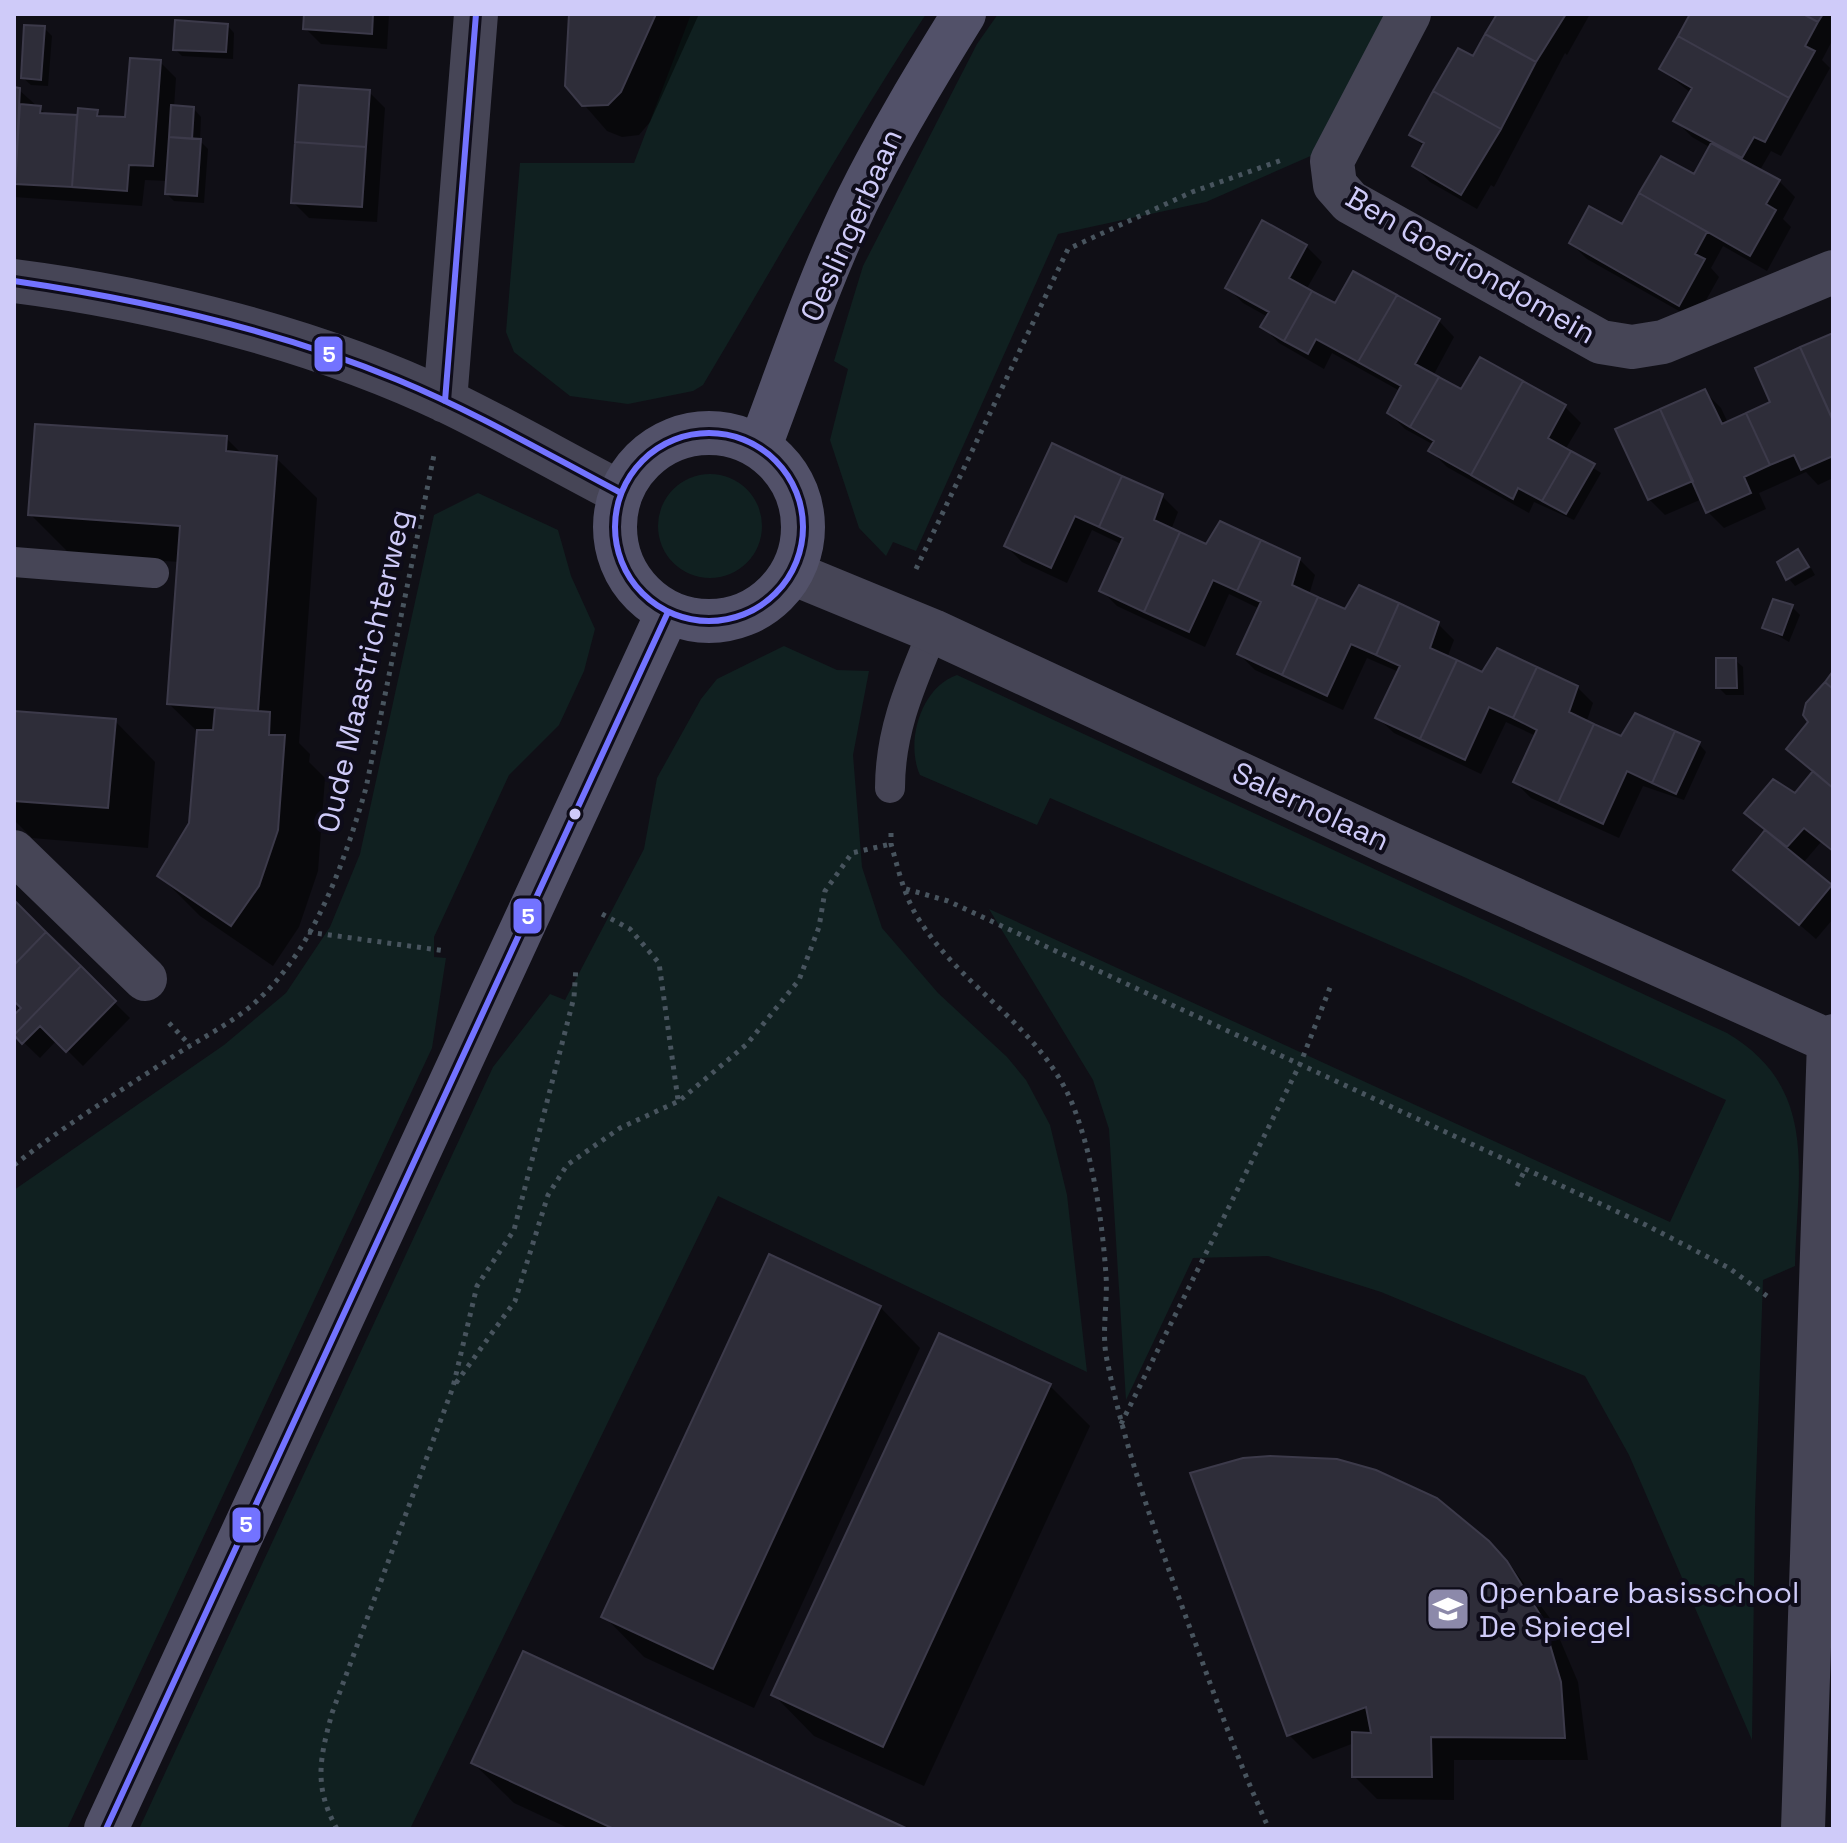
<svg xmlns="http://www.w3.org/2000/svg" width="1847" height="1843" font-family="'Space Grotesk',sans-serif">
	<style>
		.green { fill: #102020 }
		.shadow { fill: #0007 }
		.building { fill: #2e2d39; stroke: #3c3a4a; stroke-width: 2 }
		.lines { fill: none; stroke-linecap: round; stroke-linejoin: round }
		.path { stroke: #48545e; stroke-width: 5; stroke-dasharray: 4 6; stroke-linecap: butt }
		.service { stroke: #464556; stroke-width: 30 }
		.minor { stroke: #464556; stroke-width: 44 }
		.secondary { stroke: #525169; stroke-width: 44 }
		.bus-1-casing { stroke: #0e0c19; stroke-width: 12 }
		.bus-1 { stroke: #7373ff; stroke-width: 6 }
		.bus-dot { fill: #cfcbf9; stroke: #0e0c19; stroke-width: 3 }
		.labels { text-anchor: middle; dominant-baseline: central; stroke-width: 8; stroke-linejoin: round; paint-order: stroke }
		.street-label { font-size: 30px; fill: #cfcbf9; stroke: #0e0c19 }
		.poi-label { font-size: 30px; fill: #cfcbf9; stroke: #0e0c19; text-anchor: start }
		.line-badge { stroke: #0e0c19; stroke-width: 3 }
		.badge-label { font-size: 22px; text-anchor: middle; font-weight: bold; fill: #fff }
	</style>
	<rect width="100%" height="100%" fill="#100f16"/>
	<!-- green -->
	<path class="green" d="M 691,14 L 926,14 C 847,135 777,261 703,385 L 693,391 L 628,404 L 570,396 L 514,352 L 506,332 L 520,163 L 634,163 Z
		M 998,14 L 1397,14 L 1322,151 L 1206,202 L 1058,234 L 916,551 L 893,542 L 886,556 L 859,528 L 830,440 L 848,369 L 834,361 L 863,266 L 977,44 Z
		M658 526a52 52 0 1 1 104 0a52 52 0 1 1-104 0Z
		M 478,493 L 558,530 L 571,576 L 595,629 L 584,671 L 559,725 L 509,775 L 434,937 L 434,957 L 446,958 L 432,1048 L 67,1829 L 14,1829 L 14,1190 L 224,1045 L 286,993 L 330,927 L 360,854 L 434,515 Z
		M 784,646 L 837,670 L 869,671 L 853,755 L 862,867 L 882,928 L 938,993 L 1007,1057 L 1026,1080 L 1050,1125 L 1067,1195 L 1087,1372 L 718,1196 L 410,1829 L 139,1829 L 493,1067 L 550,994 L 565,1000 L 644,849 L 657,778 L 701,699 L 717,679 Z
		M 957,675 L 1727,1033 C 1820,1088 1797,1173 1795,1266 L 1763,1280 L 1755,1509 L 1752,1740 L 1629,1455 L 1585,1376 L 1381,1292 L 1268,1256 L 1193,1258 L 1126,1400 L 1109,1129 L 1093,1080 L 989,909 L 1670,1222 L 1726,1100 L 1464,977 L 1050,798 L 1037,825 L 920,775 C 905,742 921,687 957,675 Z"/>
	<!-- shadow -->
	<path class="shadow" d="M 306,14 L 389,14 L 387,49 L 321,44 L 305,28 Z
		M 571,14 L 699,14 L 650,122 L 639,135 L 622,137 L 607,131 L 567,85 Z
		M 1498,14 L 1590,14 L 1567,55 L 1565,53 L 1494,187 L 1491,185 L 1477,209 L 1430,182 L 1414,166 L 1424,147 L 1411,134 L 1474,59 Z
		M 1692,14 L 1833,14 L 1833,39 L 1822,60 L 1830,68 L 1781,156 L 1771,151 L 1760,170 L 1779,181 L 1795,197 L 1783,219 L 1791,227 L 1767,271 L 1723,246 L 1711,268 L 1719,277 L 1695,320 L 1587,259 L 1571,243 L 1623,227 L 1662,158 L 1695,177 L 1711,148 L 1692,137 L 1676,121 L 1691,93 L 1661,69 Z
		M 227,25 L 234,33 L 233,59 L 182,56 L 175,49 Z
		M 44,28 L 52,36 L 48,86 L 31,85 L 23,78 Z
		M 160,62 L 176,78 L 174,107 L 194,109 L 201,117 L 200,141 L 208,149 L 204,203 L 174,201 L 167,194 L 167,181 L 145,180 L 142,206 L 14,197 L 14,89 L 19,90 L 47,115 L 78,117 L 97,112 L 103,118 L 127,119 Z
		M 369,92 L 385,108 L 377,222 L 309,218 L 293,202 Z
		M 1306,246 L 1322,262 L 1306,290 L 1336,306 L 1439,321 L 1454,337 L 1433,376 L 1462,392 L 1565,407 L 1581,423 L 1565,450 L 1601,473 L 1574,520 L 1534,502 L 1529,513 L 1447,467 L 1431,451 L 1434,445 L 1405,429 L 1389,413 L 1400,391 L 1332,353 L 1324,369 L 1279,343 L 1263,327 L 1268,317 L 1243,303 L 1227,287 Z
		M 1833,335 L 1833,478 L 1818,485 L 1806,472 L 1786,481 L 1759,493 L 1766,509 L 1724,528 L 1708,512 L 1702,499 L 1665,515 L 1649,499 L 1705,392 L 1721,408 L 1728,423 L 1772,403 L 1757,369 Z
		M 226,438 L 242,454 L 276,458 L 317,498 L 299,743 L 310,754 L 309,762 L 325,778 L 318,871 L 299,927 L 273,966 L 200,916 L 160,876 L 191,824 L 198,732 L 169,704 L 180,562 L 71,555 L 30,514 Z
		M 1053,445 L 1162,496 L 1178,512 L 1171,530 L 1207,547 L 1299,559 L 1315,575 L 1309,595 L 1345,611 L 1438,624 L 1454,640 L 1447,658 L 1483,675 L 1577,687 L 1593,703 L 1586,723 L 1622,738 L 1699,744 L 1706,752 L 1684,800 L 1643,786 L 1619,838 L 1531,798 L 1515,782 L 1536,736 L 1506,722 L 1481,774 L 1394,733 L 1378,718 L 1399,672 L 1367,658 L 1343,710 L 1255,670 L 1239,654 L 1260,609 L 1229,594 L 1205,647 L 1117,606 L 1101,590 L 1122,545 L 1117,542 L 1092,530 L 1067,583 L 1022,562 L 1006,546 Z
		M 1811,568 L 1815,575 L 1795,586 L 1790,580 Z
		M 1774,601 L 1792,607 L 1800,615 L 1789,642 L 1764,627 Z
		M 1735,660 L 1743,667 L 1744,695 L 1726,695 L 1718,687 Z
		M 1833,673 L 1833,852 L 1821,842 L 1803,863 L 1833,888 L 1833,919 L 1816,939 L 1736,870 L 1766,832 L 1747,813 L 1795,796 L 1815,773 L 1805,765 L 1810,722 Z
		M 14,713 L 115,721 L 155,762 L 148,848 L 32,838 L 14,820 Z
		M 14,903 L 130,1018 L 83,1066 L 57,1040 L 40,1058 L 14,1033 L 14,1018 L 24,1008 L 14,998 Z
		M 880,1307 L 920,1348 L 754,1708 L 644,1657 L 604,1616 Z
		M 1050,1386 L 1090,1426 L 924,1786 L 814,1736 L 774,1695 Z
		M 1487,1542 L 1512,1567 L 1552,1621 L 1578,1682 L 1588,1760 L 1454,1760 L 1454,1800 L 1377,1799 L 1354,1776 L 1354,1743 L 1313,1759 L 1289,1735 Z
		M 473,1763 L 903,1829 L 570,1829 L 514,1803 Z"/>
	<!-- building -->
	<path class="building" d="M 304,14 L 373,14 L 372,34 L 303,29 Z
		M 569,14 L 656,14 L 621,92 L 608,105 L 582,106 L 565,86 Z
		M 1497,14 L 1566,14 L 1536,62 L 1485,34 Z
		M 1690,14 L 1803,14 L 1818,22 L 1805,46 L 1815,51 L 1789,98 L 1678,36 Z
		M 1803,14 L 1823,14 L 1818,22 Z
		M 175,20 L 228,24 L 226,52 L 173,50 Z
		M 24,25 L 45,26 L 41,80 L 21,78 Z
		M 1485,34 L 1536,62 L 1501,129 L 1433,91 L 1458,48 L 1473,56 Z
		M 1678,36 L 1789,98 L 1765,142 L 1754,137 L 1742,158 L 1673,121 L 1692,88 L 1659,69 Z
		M 130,58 L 161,60 L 153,166 L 129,165 L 127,191 L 72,187 L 78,108 L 98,110 L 97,116 L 125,117 Z
		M 299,85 L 370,90 L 366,147 L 295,142 Z
		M 14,87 L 20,88 L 15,184 L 14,184 Z
		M 1433,91 L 1501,129 L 1461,195 L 1412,166 L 1424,143 L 1409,135 Z
		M 20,104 L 41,106 L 40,113 L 77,115 L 72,187 L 15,184 Z
		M 171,105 L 194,107 L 192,139 L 169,137 Z
		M 169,137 L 201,139 L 197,196 L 165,194 Z
		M 295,142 L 366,147 L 362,207 L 291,203 Z
		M 1711,143 L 1780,180 L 1766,204 L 1776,210 L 1750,256 L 1639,193 L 1661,156 L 1694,174 Z
		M 1639,193 L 1707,232 L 1695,254 L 1705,259 L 1679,306 L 1569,243 L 1589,206 L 1622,224 Z
		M 1262,220 L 1307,245 L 1289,278 L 1312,291 L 1284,341 L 1260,327 L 1269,312 L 1225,288 Z
		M 1353,271 L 1397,295 L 1358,362 L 1316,339 L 1308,354 L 1284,341 L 1312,291 L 1335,303 Z
		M 1397,295 L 1440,319 L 1415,364 L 1439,377 L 1410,427 L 1387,413 L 1401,386 L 1358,362 Z
		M 1833,333 L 1833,418 L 1832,418 L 1800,347 Z
		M 1800,347 L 1833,421 L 1833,456 L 1801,470 L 1794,455 L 1770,465 L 1746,413 L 1770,402 L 1755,368 Z
		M 1480,357 L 1523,381 L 1471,475 L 1428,451 L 1434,441 L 1410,427 L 1439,377 L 1461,389 Z
		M 1523,381 L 1566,405 L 1548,438 L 1571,451 L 1542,501 L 1518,488 L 1513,499 L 1471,475 Z
		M 1705,389 L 1722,424 L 1746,413 L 1770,465 L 1744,477 L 1751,493 L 1706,513 L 1660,409 Z
		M 1660,409 L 1693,481 L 1648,500 L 1615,429 Z
		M 35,424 L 227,436 L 226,451 L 277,456 L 258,711 L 167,704 L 180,526 L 28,515 Z
		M 1052,443 L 1122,476 L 1099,527 L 1075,516 L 1051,568 L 1004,546 Z
		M 1571,451 L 1595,464 L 1566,514 L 1542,501 Z
		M 1122,476 L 1163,494 L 1154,520 L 1180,532 L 1144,612 L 1099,591 L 1123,538 L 1099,527 Z
		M 1220,521 L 1261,540 L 1237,591 L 1213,580 L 1189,632 L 1144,612 L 1180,532 L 1206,544 Z
		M 1261,540 L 1300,558 L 1292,585 L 1318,597 L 1282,675 L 1237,654 L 1261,602 L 1237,591 Z
		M 1798,549 L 1809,567 L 1786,580 L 1777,562 Z
		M 1359,585 L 1399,603 L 1376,655 L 1351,644 L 1327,696 L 1282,675 L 1318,597 L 1345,609 Z
		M 1773,599 L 1793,605 L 1782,635 L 1762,628 Z
		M 1399,603 L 1439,622 L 1430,648 L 1457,660 L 1420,739 L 1375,718 L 1400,666 L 1376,655 Z
		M 1497,648 L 1537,667 L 1513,718 L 1489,707 L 1465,760 L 1420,739 L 1457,660 L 1482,672 Z
		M 1716,658 L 1736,658 L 1737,688 L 1716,688 Z
		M 1537,667 L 1578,686 L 1569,712 L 1594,724 L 1558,803 L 1513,782 L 1537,730 L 1513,718 Z
		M 1833,671 L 1833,689 L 1825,682 Z
		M 1825,682 L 1833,689 L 1833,788 L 1786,749 L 1808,722 L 1803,715 L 1806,703 Z
		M 215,708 L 270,712 L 269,735 L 285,735 L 278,830 L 259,886 L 231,926 L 157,876 L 189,823 L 197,730 L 213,730 Z
		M 14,711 L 116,719 L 108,808 L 14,801 Z
		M 1635,713 L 1675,731 L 1652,783 L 1627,771 L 1603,824 L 1558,803 L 1594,724 L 1621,736 Z
		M 1675,731 L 1700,742 L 1676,794 L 1652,783 Z
		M 1813,771 L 1833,788 L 1833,851 L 1804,828 L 1787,847 L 1744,813 L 1773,779 L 1795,793 Z
		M 1765,830 L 1832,885 L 1799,925 L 1733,870 Z
		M 14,900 L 46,932 L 14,965 Z
		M 46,932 L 81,966 L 14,1035 L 14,1015 L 21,1008 L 14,1001 L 14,965 Z
		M 81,966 L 116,1001 L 66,1052 L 40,1026 L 22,1044 L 14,1035 Z
		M 769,1254 L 881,1306 L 713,1669 L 601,1617 Z
		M 939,1333 L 1051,1384 L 883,1747 L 771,1695 Z
		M 1270,1456 L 1337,1459 L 1376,1470 L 1437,1498 L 1489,1541 L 1507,1561 L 1542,1618 L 1561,1682 L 1565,1738 L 1431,1737 L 1432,1777 L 1352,1777 L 1352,1732 L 1371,1733 L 1366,1707 L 1287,1736 L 1190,1473 L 1243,1458 Z
		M 523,1651 L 908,1829 L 614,1829 L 471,1763 Z"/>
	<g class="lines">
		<!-- path -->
		<path class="path" d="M 916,569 L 1068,249 L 1192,192 L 1282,160
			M 891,833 L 891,844 C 898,868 904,896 918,918 C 961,988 1039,1025 1072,1103 C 1093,1155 1102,1219 1106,1275 C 1108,1303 1101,1333 1107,1360 C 1124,1446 1153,1526 1183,1609 C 1210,1683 1236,1757 1269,1829
			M 906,889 L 948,901 L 1646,1225 L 1729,1268 L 1767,1296
			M 602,914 L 630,929 L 659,963 L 678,1100
			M 308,932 L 446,951
			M 169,1023 L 190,1045
			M 14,1165 C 67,1124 123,1089 180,1052 C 207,1035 237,1020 260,998 C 316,945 345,860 366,788 L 434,455
			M 1517,1186 L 1526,1168
			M 456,1383 L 515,1301 L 548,1195 L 567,1165 L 620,1128 L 679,1101 L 747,1044 L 799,980 L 819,927 L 825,891 L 852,853 L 891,844
			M 1121,1424 L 1301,1062 L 1331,985
			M 337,1829 C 313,1786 320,1758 332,1713 L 453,1387 L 477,1286 L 514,1230 L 574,997 L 576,967"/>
		<!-- service -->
		<path class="service" d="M 14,562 L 154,573
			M 890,788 C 890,730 911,684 933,631"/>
		<!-- minor -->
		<path class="minor" d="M 1409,14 L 1332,161 L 1335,185 L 1350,202 L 1601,342 L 1632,347 L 1663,342 L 1833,272
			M 14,281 C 156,299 318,340 448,402 C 506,430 563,463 621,493
			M 445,401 L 476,14
			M 792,573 L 933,631 L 1391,844 L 1829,1041
			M 14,852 L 145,979
			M 1803,1829 L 1829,1041 L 1833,1036"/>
		<!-- secondary -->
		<path class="secondary" d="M615 527a94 94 0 1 1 188 0a94 94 0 1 1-188 0Z
			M 760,446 C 791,364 819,280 857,201 C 889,136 926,75 964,14
			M 106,1829 L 668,612"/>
		<!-- bus-1 casing -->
		<g class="bus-1-casing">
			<path id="bus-1" d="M 14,281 C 145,300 275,329 398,380 C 475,412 547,454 621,493
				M 445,401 L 476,14
				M615 527a94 94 0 1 1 188 0a94 94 0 1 1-188 0Z
				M 106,1829 L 668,612"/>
		</g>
		<!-- bus-1 -->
		<use href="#bus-1" class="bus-1"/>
	</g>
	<!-- icons -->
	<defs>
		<g id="school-square" transform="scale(2.3)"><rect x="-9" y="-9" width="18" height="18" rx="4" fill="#8c89aa" stroke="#0e0c19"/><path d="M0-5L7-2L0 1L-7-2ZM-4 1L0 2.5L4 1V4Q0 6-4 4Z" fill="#fff"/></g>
	</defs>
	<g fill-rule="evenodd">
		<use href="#school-square" x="1448" y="1609"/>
	</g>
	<!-- markers -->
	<circle class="bus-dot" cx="575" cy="814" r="7"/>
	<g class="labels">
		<!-- street labels -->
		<g class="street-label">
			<text transform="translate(851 225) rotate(-66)">Oeslingerbaan</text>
			<text transform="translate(1471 265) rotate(30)">Ben Goeriondomein</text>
			<text transform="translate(364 671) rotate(-77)">Oude Maastrichterweg</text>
			<text transform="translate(1311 806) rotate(25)">Salernolaan</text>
		</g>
		<!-- poi labels -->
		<g class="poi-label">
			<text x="1479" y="1592">Openbare basisschool<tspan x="1479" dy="34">De Spiegel</tspan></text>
		</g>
	</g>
	<g class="line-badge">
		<rect x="313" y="335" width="31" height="38" rx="8" fill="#7373ff"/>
		<rect x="512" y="897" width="31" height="38" rx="8" fill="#7373ff"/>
		<rect x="231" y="1506" width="31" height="38" rx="8" fill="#7373ff"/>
	</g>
	<g class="badge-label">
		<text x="329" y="362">5</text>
		<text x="528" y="924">5</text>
		<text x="246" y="1532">5</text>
	</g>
	<!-- border -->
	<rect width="1847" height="1843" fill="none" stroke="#cfcbf9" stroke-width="32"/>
</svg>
